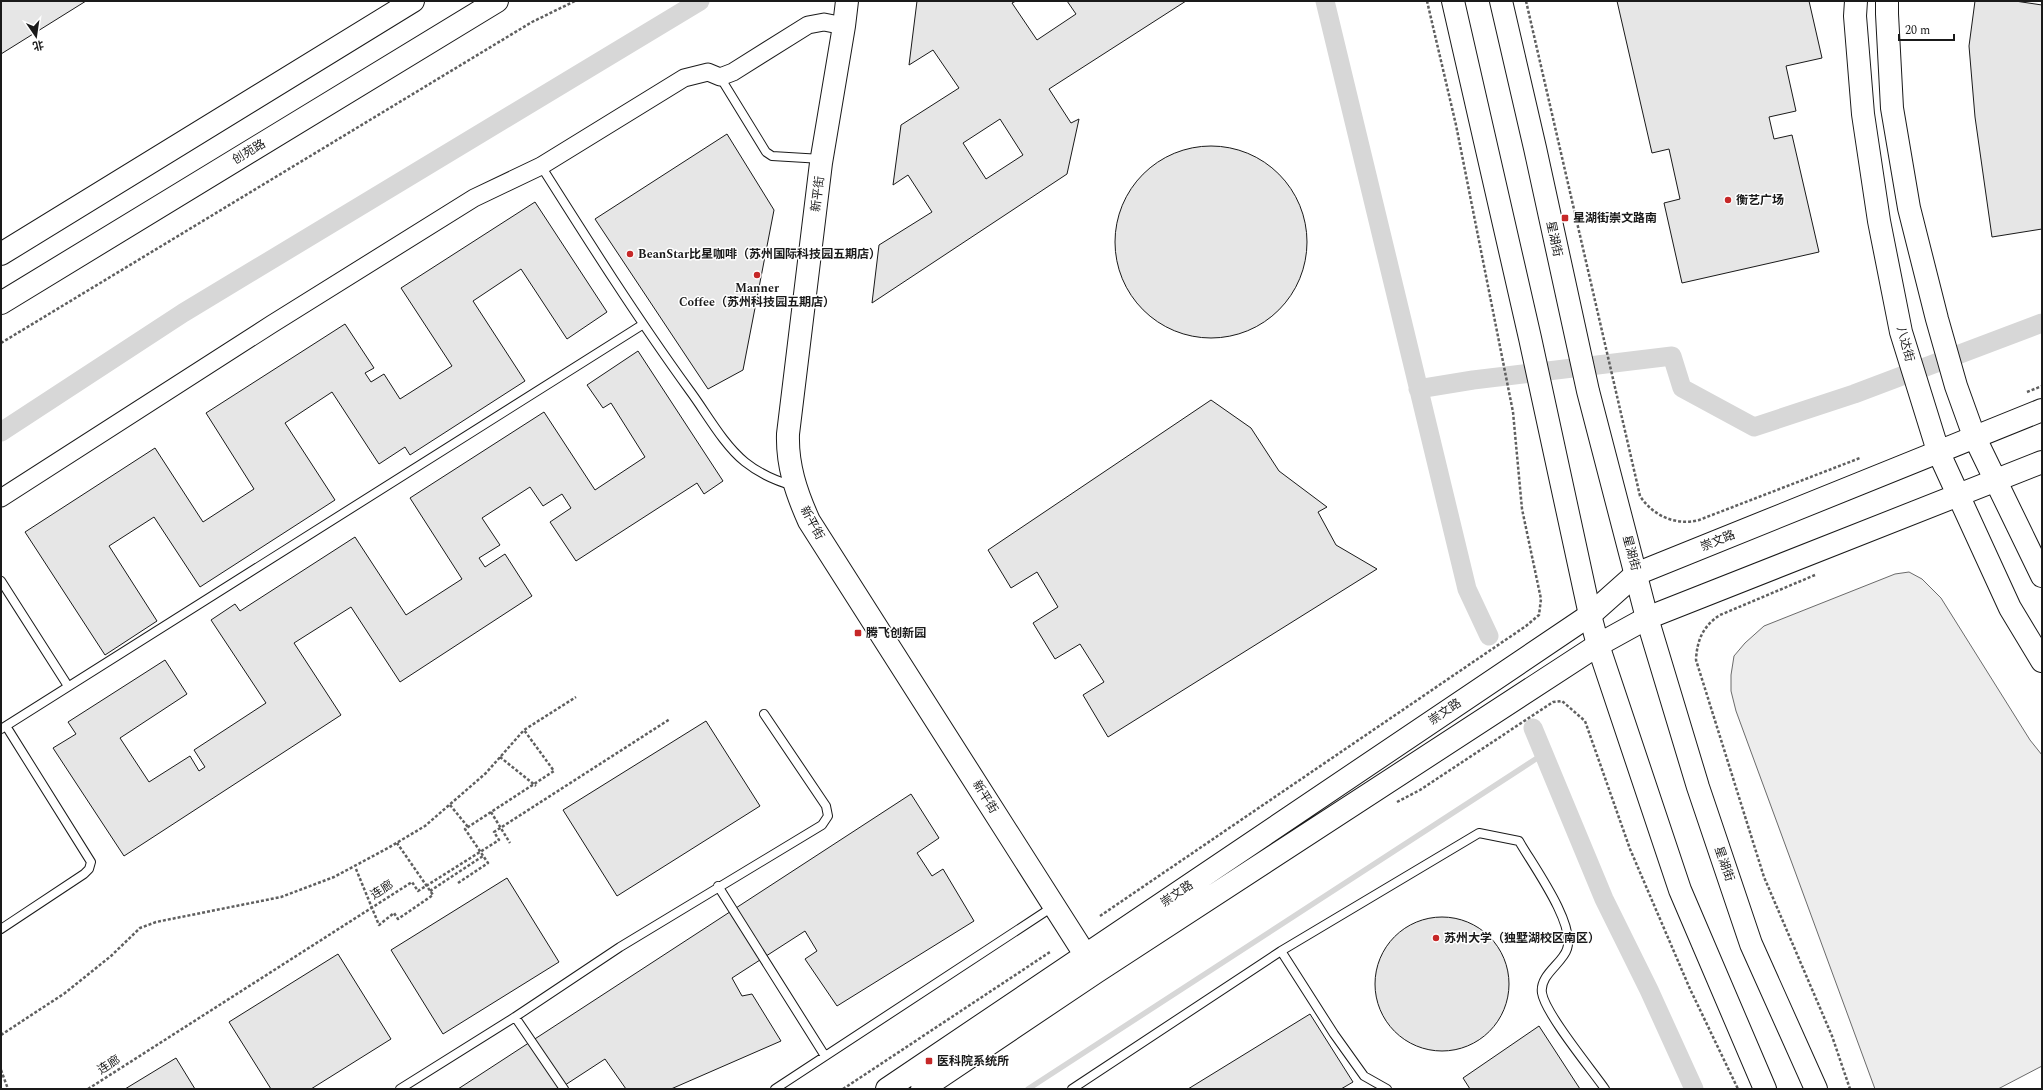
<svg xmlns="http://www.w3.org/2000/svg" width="2043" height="1090" font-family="Spectral,'Noto Sans SC',serif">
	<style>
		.built { fill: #ededed; stroke: #6a6a6a }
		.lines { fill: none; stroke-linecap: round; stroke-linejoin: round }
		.stream { stroke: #d7d7d7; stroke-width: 5.5 }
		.canal { stroke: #d7d7d7; stroke-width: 19 }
		.building { fill: #e6e6e6; stroke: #1a1a1a; fill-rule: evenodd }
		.lane-casing { stroke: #1a1a1a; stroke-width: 10 }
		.street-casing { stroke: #1a1a1a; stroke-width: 19 }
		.secondary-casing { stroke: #1a1a1a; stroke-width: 24 }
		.primary-casing { stroke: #1a1a1a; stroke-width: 24 }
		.path { stroke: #5f5f5f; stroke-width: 2.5; stroke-dasharray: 3 2; stroke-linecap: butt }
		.lane { stroke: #fff; stroke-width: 8 }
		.street { stroke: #fff; stroke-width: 17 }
		.secondary { stroke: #fff; stroke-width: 22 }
		.primary { stroke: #fff; stroke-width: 22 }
		.path-bridge { stroke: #5f5f5f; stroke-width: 2.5; stroke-dasharray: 3 2; stroke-linecap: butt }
		.poi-dot { fill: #c62828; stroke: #fff; stroke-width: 1.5 }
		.labels { text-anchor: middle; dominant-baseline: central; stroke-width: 3; stroke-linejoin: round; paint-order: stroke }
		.street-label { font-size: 12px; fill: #1a1a1a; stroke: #fff }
		.poi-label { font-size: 12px; font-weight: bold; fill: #1a1a1a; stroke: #fff; text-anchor: start }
	</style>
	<rect width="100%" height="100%" fill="#fff"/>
	<!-- built -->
	<path class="built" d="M 1909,572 L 1922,579 L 1941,598 L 2030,740 L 2042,755 L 2042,1066 L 1998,1089 L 1875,1089 L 1736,711 L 1731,691 L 1731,675 L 1734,656 L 1745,643 L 1764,626 L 1895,574 Z"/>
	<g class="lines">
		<!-- stream -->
		<path class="stream" d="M 1028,1089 L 1545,753"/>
		<!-- canal -->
		<path class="canal" d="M 1325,1 L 1467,589 L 1489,636
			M 1418,389 L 1473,380 L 1672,356 L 1682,388 L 1754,427 L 1854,394 L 2042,323
			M 1,432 L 183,313 L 700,1
			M 1533,728 L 1604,899 L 1649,990 L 1694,1089"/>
	</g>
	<!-- building -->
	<path class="building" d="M 1,1 L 86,1 L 1,54 Z
		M 917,1 L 1016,1 L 1012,3 L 1037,40 L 1076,14 L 1067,1 L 1186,1 L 1049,89 L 1071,123 L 1079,119 L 1067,174 L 872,303 L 879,245 L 932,212 L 908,175 L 893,185 L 901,125 L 959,88 L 933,50 L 909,65 ZM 1000,119 L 1023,155 L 986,179 L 963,143 Z
		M 1617,1 L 1809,1 L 1822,58 L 1786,66 L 1796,111 L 1769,117 L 1774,139 L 1792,135 L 1819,252 L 1682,283 L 1664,203 L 1680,199 L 1669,149 L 1652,153 Z
		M 1975,1 L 2015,1 L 2042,5 L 2042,229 L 1992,237 L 1975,117 L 1969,46 Z
		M 727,134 L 774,210 L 743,370 L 708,389 L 595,219 Z
		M1115 242a96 96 0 1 1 192 0a96 96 0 1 1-192 0Z
		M 535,202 L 607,312 L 567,339 L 521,269 L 473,301 L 525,381 L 410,455 L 405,447 L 379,464 L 332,392 L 285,423 L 335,500 L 200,587 L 154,517 L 109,546 L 157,621 L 105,655 L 25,532 L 155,448 L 203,522 L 254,489 L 206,413 L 345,324 L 374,368 L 365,373 L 371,382 L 384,374 L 400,399 L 452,366 L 401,288 Z
		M 638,351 L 723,481 L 704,494 L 697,483 L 576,561 L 550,522 L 571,508 L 562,494 L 543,506 L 530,487 L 482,518 L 500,545 L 479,558 L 485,567 L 505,554 L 532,596 L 400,682 L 351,607 L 294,643 L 341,715 L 124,856 L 53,748 L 76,734 L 68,722 L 165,660 L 187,694 L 120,738 L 149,782 L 190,756 L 199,771 L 205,767 L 194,750 L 266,703 L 211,620 L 235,604 L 240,611 L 355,537 L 406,615 L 462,579 L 410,498 L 544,412 L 595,490 L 645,457 L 611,403 L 603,408 L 587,385 Z
		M 1211,400 L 1251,428 L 1279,471 L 1327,507 L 1318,512 L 1336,545 L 1377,569 L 1108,737 L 1083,695 L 1104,682 L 1080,644 L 1055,659 L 1033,623 L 1058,607 L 1037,572 L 1011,588 L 988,550 Z
		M 706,721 L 760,806 L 617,896 L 563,810 Z
		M 911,794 L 939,838 L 917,853 L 932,876 L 943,869 L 974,921 L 837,1006 L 805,959 L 817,951 L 805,931 L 732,978 L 742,996 L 752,994 L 781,1041 L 671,1089 L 626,1089 L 605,1059 L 559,1089 L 458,1089 Z
		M 507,878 L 559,962 L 443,1034 L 391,950 Z
		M1375 984a67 67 0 1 1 134 0a67 67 0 1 1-134 0Z
		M 338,954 L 391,1039 L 311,1089 L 271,1089 L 229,1022 Z
		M 1310,1014 L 1353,1082 L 1341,1089 L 1188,1089 Z
		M 1539,1026 L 1580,1089 L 1470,1089 L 1463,1078 Z
		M 176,1058 L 195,1089 L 125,1089 Z"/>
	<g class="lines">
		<!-- lane casing -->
		<g class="lane-casing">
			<path id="lane" d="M 720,77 L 766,152 L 772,156 L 822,159
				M 541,166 C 589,242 637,318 690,391 C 707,414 723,444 745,462 C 760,474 776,481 794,486
				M 1,581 L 68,686
				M 1,729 L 642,325
				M 718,886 L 825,1056
				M 1,929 L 84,874 L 89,869 L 91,862 L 6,726
				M 1281,951 L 1334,1034 L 1364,1076 L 1387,1089
				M 515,1017 L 564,1089
				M 400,1089 L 515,1017 L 620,947 L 822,825 L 828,816 L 826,806 L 764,714
				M 775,1089 L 1054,906
				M 1072,1089 L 1281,951 L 1479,833 L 1519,841 C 1532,864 1576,924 1567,949 C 1563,963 1539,975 1542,993 C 1545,1013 1591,1069 1605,1089"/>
		</g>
		<!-- street casing -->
		<g class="street-casing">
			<path id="street" d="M 1,498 L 272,324 L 474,198 L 541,166 L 684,78 L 708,72 L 720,77 L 733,72 L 808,25 L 824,22 L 844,26"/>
		</g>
		<!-- secondary casing -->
		<g class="secondary-casing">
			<path id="secondary" d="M 847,1 L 844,26 L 821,163 L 788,434 C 787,465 796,492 809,521 L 1093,967
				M 1856,1 L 1855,16 L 1863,114 L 1879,221 L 1901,332 L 1938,451 L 2010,608 L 2042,661
				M 1887,1 L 1887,14 L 1892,108 L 1909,208 L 1937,319 L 1956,386 L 1974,436 L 2042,576
				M 887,1089 L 1590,615 L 1636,574 L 2042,410
				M 922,1089 L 1096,972 L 1598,645 L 1647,618 L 2042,462"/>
		</g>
		<!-- primary casing -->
		<g class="primary-casing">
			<path id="primary" d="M 1453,1 L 1530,338 L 1590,615 L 1598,645 L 1680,890 L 1765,1089
				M 1501,1 L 1535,148 L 1588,391 L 1647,618 L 1698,787 L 1751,944 L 1816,1089
				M 1,254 L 413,1
				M 1,303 L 497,1"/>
		</g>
		<!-- path -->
		<path class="path" d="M 1526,1 L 1640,496 C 1653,516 1676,526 1699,520 L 1860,458
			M 1,343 L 532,22 L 575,1
			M 2027,392 L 2042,386
			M 1815,575 L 1720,615 C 1703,626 1697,640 1696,660 L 1764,877 L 1832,1036 L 1850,1089
			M 500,757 L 536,786
			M 1397,802 L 1420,790 L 1553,702 L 1562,701 L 1585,721 L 1630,849 L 1690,989 L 1738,1089
			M 450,805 L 468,827
			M 491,812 L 510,843
			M 356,869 L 379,925 L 394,913 L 398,919 L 433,895 L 397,843
			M 458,883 L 488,863 L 465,829 L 554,771 L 524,730
			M 430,891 L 483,856
			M 1100,916 L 1526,626 L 1539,615 L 1541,599 L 1522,509 L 1513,412 L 1456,125 L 1427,1
			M 1,1035 L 65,993 L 111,956 L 140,928 L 156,922 L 281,897 L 334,877 L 388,848 L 425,826 L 486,773 L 524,730 L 576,697
			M 1,1070 L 8,1089
			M 843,1089 L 1050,952"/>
		<!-- lane -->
		<use href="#lane" class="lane"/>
		<!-- street -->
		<use href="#street" class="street"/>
		<!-- secondary -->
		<use href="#secondary" class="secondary"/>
		<!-- primary -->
		<use href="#primary" class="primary"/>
		<!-- path-bridge -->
		<path class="path-bridge" d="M 88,1089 L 412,882 L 418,891 L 499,840 L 494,832 L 670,719"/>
	</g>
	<!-- markers -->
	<g class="poi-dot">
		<circle cx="1728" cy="200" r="4"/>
		<rect x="1561" y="214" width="8" height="8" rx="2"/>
		<circle cx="630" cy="254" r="4"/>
		<circle cx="757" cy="275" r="4"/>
		<rect x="854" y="629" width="8" height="8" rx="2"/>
		<circle cx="1436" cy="938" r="4"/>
		<rect x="925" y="1057" width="8" height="8" rx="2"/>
	</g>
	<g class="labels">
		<!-- street labels -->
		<g class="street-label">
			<text transform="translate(249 152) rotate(-31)">创苑路</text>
			<text transform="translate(818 194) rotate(-83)">新平街</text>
			<text transform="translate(1554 239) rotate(78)">星湖街</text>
			<text transform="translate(1905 344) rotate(75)">八达街</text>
			<text transform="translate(812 523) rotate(61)">新平街</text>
			<text transform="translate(1718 541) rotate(-22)">崇文路</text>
			<text transform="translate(1631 553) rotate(75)">星湖街</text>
			<text transform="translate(1445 712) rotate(-34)">崇文路</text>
			<text transform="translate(985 797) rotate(58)">新平街</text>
			<text transform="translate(1724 864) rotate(71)">星湖街</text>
			<text transform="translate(382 890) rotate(-33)">连廊</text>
			<text transform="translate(1177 894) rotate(-34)">崇文路</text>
			<text transform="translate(109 1065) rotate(-33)">连廊</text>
		</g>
		<!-- poi labels -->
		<g class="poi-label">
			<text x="1736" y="200">衡艺广场</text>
			<text x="1573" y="218">星湖街崇文路南</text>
			<text x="638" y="254">BeanStar比星咖啡（苏州国际科技园五期店）</text>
			<text x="757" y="288" text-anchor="middle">Manner<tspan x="757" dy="14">Coffee（苏州科技园五期店）</tspan></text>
			<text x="866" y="633">腾飞创新园</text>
			<text x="1444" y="938">苏州大学（独墅湖校区南区）</text>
			<text x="937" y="1061">医科院系统所</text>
		</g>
	</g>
	<!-- border -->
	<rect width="2043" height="1090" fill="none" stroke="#1a1a1a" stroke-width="4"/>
	<!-- north arrow -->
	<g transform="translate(36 36) rotate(167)" stroke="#ffffff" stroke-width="3" paint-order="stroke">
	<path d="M0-3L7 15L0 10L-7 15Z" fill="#1a1a1a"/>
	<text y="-6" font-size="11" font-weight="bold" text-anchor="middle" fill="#1a1a1a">北</text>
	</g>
	<!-- scale -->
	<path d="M1899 34v6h55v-6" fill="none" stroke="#1a1a1a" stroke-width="2"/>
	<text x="1905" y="34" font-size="12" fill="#1a1a1a" stroke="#ffffff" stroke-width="3" paint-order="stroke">20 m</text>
</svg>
